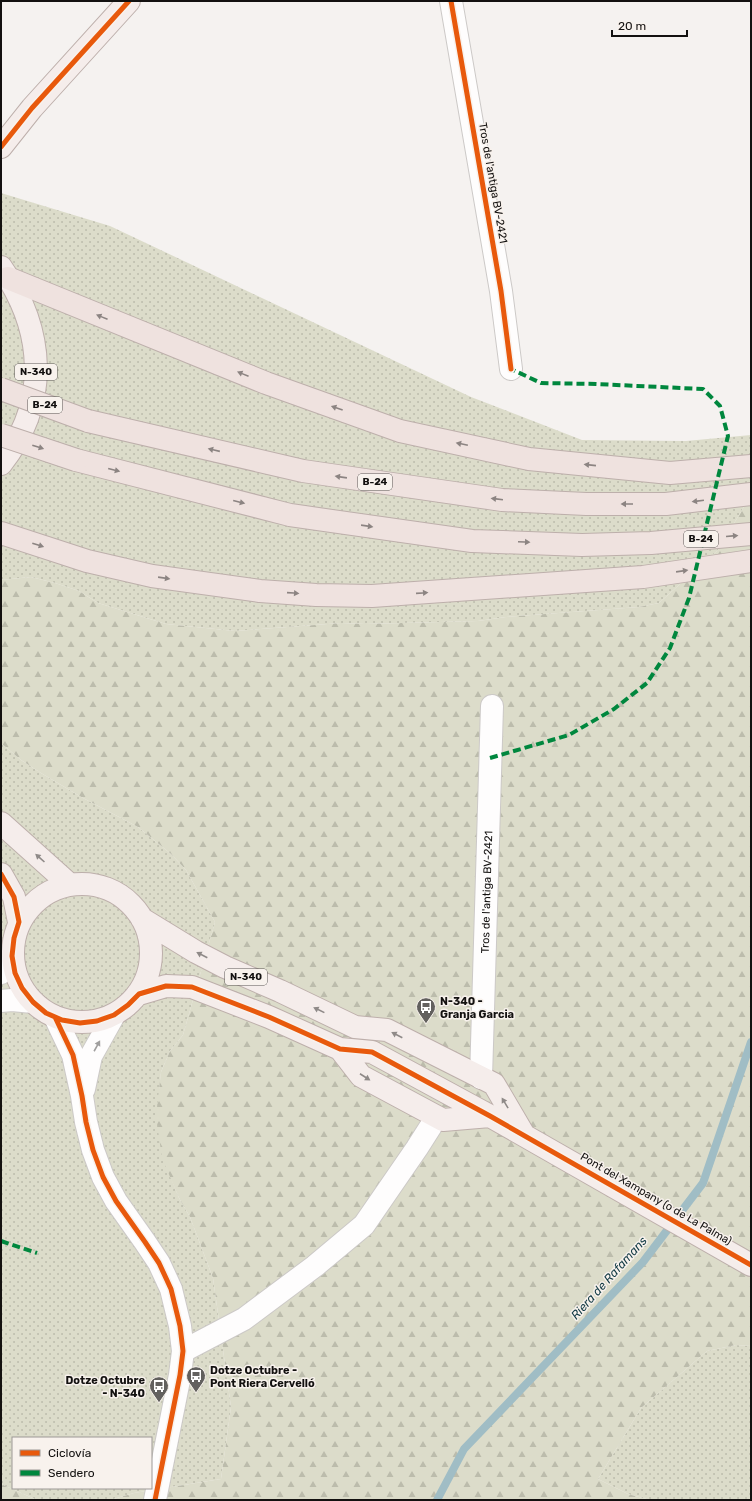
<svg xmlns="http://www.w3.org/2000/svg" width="752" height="1501" font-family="Rubik,sans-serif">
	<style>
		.grass { fill: url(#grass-dots); fill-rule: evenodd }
		.forest { fill: url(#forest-firs) }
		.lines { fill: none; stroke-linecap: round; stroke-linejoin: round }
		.stream { stroke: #a0bdc5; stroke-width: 8 }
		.minor-casing { stroke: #ccc9c7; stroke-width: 24 }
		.major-casing { stroke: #bdafab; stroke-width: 24 }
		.highway-casing { stroke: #bdafab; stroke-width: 24 }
		.minor { stroke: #fefdfd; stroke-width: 22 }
		.major { stroke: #f5edeb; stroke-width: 22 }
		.highway { stroke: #efe2df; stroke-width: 22 }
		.highway-bridge-casing { stroke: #bdafab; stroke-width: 24; stroke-linecap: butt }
		.highway-bridge { stroke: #efe2df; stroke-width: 22 }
		.quiet { stroke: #00873e; stroke-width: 4; stroke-dasharray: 8 4; stroke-linecap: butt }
		.cycleway-casing { stroke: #f8f2ed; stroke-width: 8 }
		.cycleway { stroke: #e8590c; stroke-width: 5 }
		.oneway { fill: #8c8482 }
		.oneway2 { fill: #8f8a88 }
		.oneway3 { fill: #a09f9e }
		.labels { text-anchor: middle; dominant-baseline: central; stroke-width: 3; stroke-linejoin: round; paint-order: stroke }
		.shield { fill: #f8f2ed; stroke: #585452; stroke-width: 1 }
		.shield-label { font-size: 10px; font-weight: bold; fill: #131110 }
		.street-label { font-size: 11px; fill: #131110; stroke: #f8f2ed }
		.poi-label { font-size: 11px; font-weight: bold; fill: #131110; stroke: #f8f2ed; text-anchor: start }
		.water-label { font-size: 12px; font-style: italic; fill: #113943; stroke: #f8f2ed }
	</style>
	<defs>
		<pattern id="grass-dots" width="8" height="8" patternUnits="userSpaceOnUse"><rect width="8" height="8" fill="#dcdcca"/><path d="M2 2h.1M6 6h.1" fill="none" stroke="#bcbcac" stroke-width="1.8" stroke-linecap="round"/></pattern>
		<pattern id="forest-firs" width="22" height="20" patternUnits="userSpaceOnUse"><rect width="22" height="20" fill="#dcdcca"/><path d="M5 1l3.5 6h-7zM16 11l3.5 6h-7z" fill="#bcbcac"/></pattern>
	</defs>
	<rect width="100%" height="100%" fill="#f5f2f0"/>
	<!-- grass -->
	<path class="grass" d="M 1,193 L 110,226 L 471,397 L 582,440 L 686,441 L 751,435 L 751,495 L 718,550 L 659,603 L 639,607 L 506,617 L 478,621 L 365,624 L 341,623 L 235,631 L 166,624 L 98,603 L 79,591 L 55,583 L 31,577 L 1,580 Z
		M 1,743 L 21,760 L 41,773 L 83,798 L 138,827 L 171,854 L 186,870 L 215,922 L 183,1035 L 170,1051 L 161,1072 L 159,1094 L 171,1178 L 179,1198 L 190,1217 L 213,1278 L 231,1407 L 221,1479 L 134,1493 L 110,1500 L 37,1500 L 1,1484 ZM 13,1438 L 151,1438 L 151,1488 L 13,1488 Z
		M 736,1345 L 751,1346 L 751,1500 L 650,1500 L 628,1494 L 598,1479 L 641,1408 L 707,1351 Z"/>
	<!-- forest -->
	<path class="forest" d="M 751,495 L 751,1346 L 736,1345 L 707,1351 L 641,1408 L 598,1479 L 628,1494 L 650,1500 L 110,1500 L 134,1493 L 221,1479 L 231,1407 L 213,1278 L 190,1217 L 179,1198 L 162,1158 L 156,1116 L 161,1072 L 170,1051 L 183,1035 L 215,922 L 186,870 L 171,854 L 138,827 L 83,798 L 41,773 L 21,760 L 1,743 L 1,580 L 31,577 L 55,583 L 79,591 L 98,603 L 166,624 L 235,631 L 341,623 L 365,624 L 478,621 L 506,617 L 639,607 L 659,603 L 718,550 Z
		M 1,1484 L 37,1500 L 1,1500 Z"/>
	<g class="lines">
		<!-- stream -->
		<path class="stream" d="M 437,1500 L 464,1449 L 643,1262 L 703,1183 L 751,1042"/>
		<!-- minor casing -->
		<g class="minor-casing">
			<g id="minor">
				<path d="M 451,1 L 501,291 L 511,369"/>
				<path d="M 1,973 L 12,956"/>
				<path d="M 1,1001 L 12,1000 L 33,1002"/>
				<path d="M 55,1017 L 73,1055 L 82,1096 L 86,1122 L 93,1150 L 103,1177 L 116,1201 L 145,1242 L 159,1263 L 171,1289 L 180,1326 L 183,1351 L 180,1375 L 155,1500"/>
				<path id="s1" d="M 481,1078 L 492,706"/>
				<path d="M 84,1089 L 91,1056 L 114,1015"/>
				<path d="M 183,1351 L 244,1319 L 315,1266 L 364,1225 L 417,1148 L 431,1126"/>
			</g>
		</g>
		<!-- major casing -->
		<g class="major-casing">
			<path id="major" d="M 1,147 L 32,108 L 129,1
				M 1,267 C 45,330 50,403 1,464
				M 1,823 L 69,884
				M 1,874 L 14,897 L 19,922
				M13 953a69 69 0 1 1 138 0a69 69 0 1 1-138 0Z
				M 142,919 L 196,952 L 225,967 L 280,991 L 355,1027 L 387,1030 L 494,1084 L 524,1135
				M 139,994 L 166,986 L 192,987 L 269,1017 L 340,1049 L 372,1052 L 490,1116 L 751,1265
				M 340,1049 L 361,1076 L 443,1120 L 490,1116"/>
		</g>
		<!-- highway casing -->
		<g class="highway-casing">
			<path id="highway" d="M 8,278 L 266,383 L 400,431 L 529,459 L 670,473 L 751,466
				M 88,421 L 303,471 L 502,500 L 586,504 L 666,504 L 751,494
				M 76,460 L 290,515 L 472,541 L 582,545 L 651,543 L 751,534
				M 1,533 L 87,561 L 152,576 L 260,591 L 316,595 L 372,596 L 643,577 L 751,561"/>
		</g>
		<!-- minor -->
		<use href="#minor" class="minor"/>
		<!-- major -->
		<use href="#major" class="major"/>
		<!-- highway -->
		<use href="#highway" class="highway"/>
		<!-- highway-bridge casing -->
		<g class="highway-bridge-casing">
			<path id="highway-bridge" d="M 1,389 L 88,421
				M 1,435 L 76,460"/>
		</g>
		<!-- highway-bridge -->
		<use href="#highway-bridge" class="highway-bridge"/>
		<!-- quiet -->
		<path class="quiet" d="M 490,758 L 569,735 L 614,709 L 647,683 L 670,648 L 689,598 L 728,436 L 720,406 L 703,389 L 596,384 L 541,383 L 511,369
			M 1,1241 L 37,1253"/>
		<!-- cycleway casing -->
		<g class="cycleway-casing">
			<path id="cycleway" d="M 451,1 L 501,291 L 511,369
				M 1,147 L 32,108 L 129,1
				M 1,874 L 14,897 L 19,922 L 14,938 L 12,956 L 15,973 L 22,988 L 33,1002 L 46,1013 L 62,1020 L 80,1023 L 97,1021 L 114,1015 L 128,1005 L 139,994 L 166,986 L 192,987 L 269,1017 L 340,1049 L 372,1052 L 490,1116 L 751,1265
				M 55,1017 L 73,1055 L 82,1096 L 86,1122 L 93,1150 L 103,1177 L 116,1201 L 145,1242 L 159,1263 L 171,1289 L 180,1326 L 183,1351 L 180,1375 L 155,1500"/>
		</g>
		<!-- cycleway -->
		<use href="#cycleway" class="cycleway"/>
	</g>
	<!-- one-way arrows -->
	<defs><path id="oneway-solid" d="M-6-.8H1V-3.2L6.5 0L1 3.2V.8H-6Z"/></defs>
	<g class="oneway">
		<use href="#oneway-solid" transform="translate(102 317) rotate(-158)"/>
		<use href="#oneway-solid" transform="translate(243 374) rotate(-158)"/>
		<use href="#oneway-solid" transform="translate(337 408) rotate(-161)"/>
		<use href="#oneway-solid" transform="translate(462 444) rotate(-168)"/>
		<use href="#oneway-solid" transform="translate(38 447) rotate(18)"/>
		<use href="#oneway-solid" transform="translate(214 450) rotate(-167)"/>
		<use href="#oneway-solid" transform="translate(590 465) rotate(-174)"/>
		<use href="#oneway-solid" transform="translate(114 470) rotate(14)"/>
		<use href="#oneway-solid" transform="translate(341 477) rotate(-172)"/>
		<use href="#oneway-solid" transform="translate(497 499) rotate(-173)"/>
		<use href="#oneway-solid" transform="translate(698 501) rotate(173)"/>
		<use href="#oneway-solid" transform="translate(239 502) rotate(14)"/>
		<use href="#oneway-solid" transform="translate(627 504) rotate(-180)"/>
		<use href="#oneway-solid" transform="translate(367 526) rotate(8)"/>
		<use href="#oneway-solid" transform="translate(732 536) rotate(-5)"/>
		<use href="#oneway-solid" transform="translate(524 542) rotate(2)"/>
		<use href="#oneway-solid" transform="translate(38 545) rotate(18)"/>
		<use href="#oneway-solid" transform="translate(682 571) rotate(-8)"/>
		<use href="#oneway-solid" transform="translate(164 578) rotate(8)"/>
		<use href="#oneway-solid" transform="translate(293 593) rotate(4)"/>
		<use href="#oneway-solid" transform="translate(422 593) rotate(-4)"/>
	</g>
	<g class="oneway2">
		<use href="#oneway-solid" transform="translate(40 858) rotate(-138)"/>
		<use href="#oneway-solid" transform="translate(202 955) rotate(-153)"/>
		<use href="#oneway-solid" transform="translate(319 1010) rotate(-154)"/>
		<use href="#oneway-solid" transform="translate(397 1035) rotate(-153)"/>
		<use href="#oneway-solid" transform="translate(365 1077) rotate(33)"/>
		<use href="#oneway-solid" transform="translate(505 1103) rotate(-121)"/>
	</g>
	<use class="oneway3" href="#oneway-solid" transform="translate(97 1046) rotate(-61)"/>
	<!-- icons -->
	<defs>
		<g id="bus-pin" transform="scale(1)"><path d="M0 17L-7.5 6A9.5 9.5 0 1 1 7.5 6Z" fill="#62605e" stroke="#f8f2ed"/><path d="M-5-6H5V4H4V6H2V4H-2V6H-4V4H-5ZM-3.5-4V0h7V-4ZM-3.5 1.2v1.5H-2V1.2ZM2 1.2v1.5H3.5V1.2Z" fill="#fff"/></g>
	</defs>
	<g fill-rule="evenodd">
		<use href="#bus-pin" x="426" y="1007"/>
		<use href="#bus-pin" x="196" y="1376"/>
		<use href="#bus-pin" x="159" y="1386"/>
	</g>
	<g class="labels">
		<!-- shield labels -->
		<g class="shield">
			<rect x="15" y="364" width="42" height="16" rx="3"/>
			<rect x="28" y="397" width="34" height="16" rx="3"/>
			<rect x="358" y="474" width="34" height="16" rx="3"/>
			<rect x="684" y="531" width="34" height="16" rx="3"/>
			<rect x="225" y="969" width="42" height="16" rx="3"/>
		</g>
		<g class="shield-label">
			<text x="36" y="372">N-340</text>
			<text x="45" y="405">B-24</text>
			<text x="375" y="482">B-24</text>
			<text x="701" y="539">B-24</text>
			<text x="246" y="977">N-340</text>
		</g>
		<!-- street labels -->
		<g class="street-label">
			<text transform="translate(493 183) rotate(80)">Tros de l'antiga BV-2421</text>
			<text stroke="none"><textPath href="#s1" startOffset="186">Tros de l'antiga BV-2421</textPath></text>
			<text transform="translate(656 1199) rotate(30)">Pont del Xampany (o de La Palma)</text>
		</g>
		<!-- poi labels -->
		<g class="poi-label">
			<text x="440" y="1001">N-340 -<tspan x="440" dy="13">Granja Garcia</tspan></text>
			<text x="210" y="1370">Dotze Octubre -<tspan x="210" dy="13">Pont Riera Cervelló</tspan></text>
			<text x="145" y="1380" text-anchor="end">Dotze Octubre<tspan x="145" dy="13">- N-340</tspan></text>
		</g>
		<!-- water labels -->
		<g class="water-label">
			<text transform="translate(609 1278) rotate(-48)">Riera de Rafamans</text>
		</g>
	</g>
	<!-- border -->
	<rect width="752" height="1501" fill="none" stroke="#131110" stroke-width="4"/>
	<!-- legend -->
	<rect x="12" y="1437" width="140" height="52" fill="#f8f2ed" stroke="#9c9895"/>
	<rect x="20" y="1450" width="20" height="6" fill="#e8590c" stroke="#9c9895"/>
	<text x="48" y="1457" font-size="12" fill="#131110">Ciclovía</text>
	<rect x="20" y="1470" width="20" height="6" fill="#00873e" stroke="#9c9895"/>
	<text x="48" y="1477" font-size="12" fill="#131110">Sendero</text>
	<!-- scale -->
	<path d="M612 30v6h75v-6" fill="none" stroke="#131110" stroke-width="2"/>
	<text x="618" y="30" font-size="12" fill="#131110" stroke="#f8f2ed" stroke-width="3" paint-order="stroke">20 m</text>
</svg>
